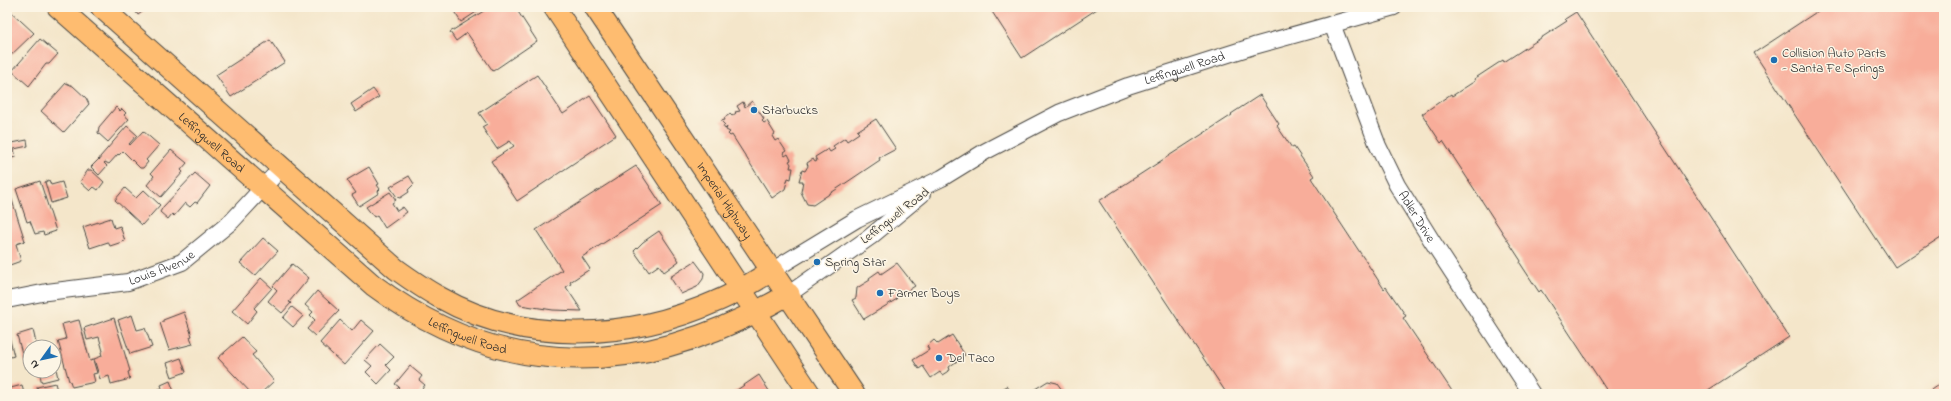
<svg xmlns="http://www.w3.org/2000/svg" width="1951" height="401" font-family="'Indie Flower',sans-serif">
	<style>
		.building { fill: #f8ad9a }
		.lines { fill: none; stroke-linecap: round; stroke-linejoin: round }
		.minor-casing { stroke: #494743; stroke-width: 18 }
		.major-casing { stroke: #494743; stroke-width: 23 }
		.minor { stroke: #fff; stroke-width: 16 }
		.major { stroke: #febc70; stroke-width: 21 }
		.poi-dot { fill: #1f6fb2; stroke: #fcf5e5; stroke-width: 1.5 }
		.labels { text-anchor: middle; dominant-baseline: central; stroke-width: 3; stroke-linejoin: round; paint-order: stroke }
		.poi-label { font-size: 13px; fill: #2b2b2b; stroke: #fcf5e5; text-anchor: start }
		.street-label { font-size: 13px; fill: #2b2b2b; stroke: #fcf5e5 }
	</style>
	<rect width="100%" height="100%" fill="#fcf5e5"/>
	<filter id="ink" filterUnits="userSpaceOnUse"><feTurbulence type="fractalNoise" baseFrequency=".025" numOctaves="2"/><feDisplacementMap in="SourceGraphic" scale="8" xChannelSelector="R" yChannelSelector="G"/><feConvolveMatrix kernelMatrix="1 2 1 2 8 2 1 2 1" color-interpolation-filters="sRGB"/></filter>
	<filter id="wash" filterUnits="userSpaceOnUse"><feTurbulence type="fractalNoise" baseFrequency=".012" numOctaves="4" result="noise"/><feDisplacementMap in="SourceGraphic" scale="16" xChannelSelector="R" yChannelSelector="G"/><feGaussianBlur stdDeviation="0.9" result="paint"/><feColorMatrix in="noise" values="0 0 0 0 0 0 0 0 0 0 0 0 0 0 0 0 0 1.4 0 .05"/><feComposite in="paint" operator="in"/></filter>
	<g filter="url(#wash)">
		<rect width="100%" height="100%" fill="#f4e6ca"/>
		<g id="blocks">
			<!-- building -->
			<path class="building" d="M 135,7 L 149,7 L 138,15 L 133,8 Z
				M 451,7 L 484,7 L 461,22 Z
				M 490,7 L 515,7 L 537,41 L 493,71 L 467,33 L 456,41 L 450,32 Z
				M 989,7 L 1100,7 L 1022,58 Z
				M 1824,7 L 1944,7 L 1944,235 L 1895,267 L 1754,53 Z
				M 7,8 L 34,33 L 7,59 Z
				M 1576,12 L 1789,337 L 1702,394 L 1609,394 L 1541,290 L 1539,292 L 1520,263 L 1521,261 L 1443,141 L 1441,143 L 1422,114 L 1451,94 L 1452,96 L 1475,81 L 1474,79 L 1503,60 L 1504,62 L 1567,21 L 1565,19 Z
				M 40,39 L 58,54 L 49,64 L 46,64 L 29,86 L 12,71 Z
				M 270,40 L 285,62 L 231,97 L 216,75 Z
				M 537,75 L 563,114 L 590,96 L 616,135 L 517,201 L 491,161 L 514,146 L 510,141 L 497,149 L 482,127 L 487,124 L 479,113 Z
				M 66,83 L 73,86 L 86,98 L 89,104 L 64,132 L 41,111 Z
				M 373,89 L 379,97 L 356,112 L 351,104 Z
				M 1260,95 L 1279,124 L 1277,126 L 1292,148 L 1294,147 L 1314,176 L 1311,178 L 1384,289 L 1386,287 L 1406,316 L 1403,318 L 1454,394 L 1227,394 L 1099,201 L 1232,115 L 1231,114 Z
				M 752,101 L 764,119 L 762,121 L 764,123 L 767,121 L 775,134 L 772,136 L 775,141 L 778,139 L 786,151 L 783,153 L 785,156 L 788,154 L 791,160 L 789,161 L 791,164 L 790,168 L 793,168 L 791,179 L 788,178 L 785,189 L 772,198 L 732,135 L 730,136 L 728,134 L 730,132 L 726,130 L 727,127 L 725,129 L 723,126 L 725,125 L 721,121 L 725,120 L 724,118 L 730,114 L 732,116 L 736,113 L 735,112 L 740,111 L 737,106 L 743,102 L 745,107 Z
				M 116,107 L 120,111 L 122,109 L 126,113 L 124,115 L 129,119 L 108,142 L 98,133 L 99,127 Z
				M 876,119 L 896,149 L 879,158 L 880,160 L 813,205 L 807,204 L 801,192 L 803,181 L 799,181 L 802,170 L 805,171 L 808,166 L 807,163 L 813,159 L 815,162 L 817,161 L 815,157 L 828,149 L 830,152 L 835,149 L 833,146 L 845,138 L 847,141 L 859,133 L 857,131 Z
				M 127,126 L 137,135 L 129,144 L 130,145 L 143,131 L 159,145 L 146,160 L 148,162 L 143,168 L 140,168 L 123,151 L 119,155 L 118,154 L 109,164 L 105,162 L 104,163 L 107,166 L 99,175 L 91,167 L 99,159 L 100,160 L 100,157 Z
				M 27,140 L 28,146 L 14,149 L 16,157 L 7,159 L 7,144 Z
				M 171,150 L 187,163 L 181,170 L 183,172 L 161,197 L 147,185 L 154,176 L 151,173 Z
				M 636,166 L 662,205 L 582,257 L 590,269 L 570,282 L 571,284 L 566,287 L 582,311 L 553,310 L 520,305 L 517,300 L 562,270 L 536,230 Z
				M 369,167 L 379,184 L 377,185 L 380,189 L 378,191 L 379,193 L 359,206 L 352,195 L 356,193 L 347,180 Z
				M 88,170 L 91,170 L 104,182 L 98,190 L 94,187 L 90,191 L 80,182 Z
				M 195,173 L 210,186 L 197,203 L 195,202 L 190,207 L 185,203 L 174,216 L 172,214 L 168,219 L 160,212 L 163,207 Z
				M 409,176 L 414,184 L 408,190 L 409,192 L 400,198 L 397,197 L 390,187 Z
				M 49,180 L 51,185 L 62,182 L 67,198 L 51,203 L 45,182 Z
				M 40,181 L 56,231 L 44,235 L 43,232 L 35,234 L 30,221 L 27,222 L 16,189 Z
				M 125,188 L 136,198 L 144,190 L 160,205 L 142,225 L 115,200 Z
				M 390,192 L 396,200 L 392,203 L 397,211 L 403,207 L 407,212 L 385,228 L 377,215 L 374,217 L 366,207 Z
				M 11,197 L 25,241 L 16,244 L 21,261 L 7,266 L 7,199 Z
				M 111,218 L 114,228 L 120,226 L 125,241 L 110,246 L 108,242 L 90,248 L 83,227 Z
				M 659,231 L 679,261 L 664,272 L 659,265 L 649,272 L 634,251 L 643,242 Z
				M 263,238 L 278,251 L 255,276 L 240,263 Z
				M 695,261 L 704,273 L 703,279 L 697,287 L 681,294 L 670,277 Z
				M 897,263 L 915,286 L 896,298 L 897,299 L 864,319 L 852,300 L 856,298 L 857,288 L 870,280 L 869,278 L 879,271 L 881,274 Z
				M 292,264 L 309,278 L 289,302 L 291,303 L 282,313 L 268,301 L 277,290 L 273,286 Z
				M 261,278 L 272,288 L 254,308 L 257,311 L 247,324 L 232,311 Z
				M 317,291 L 339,311 L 315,336 L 307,329 L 315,320 L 310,315 L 313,312 L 305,305 Z
				M 292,307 L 303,316 L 293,327 L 283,318 Z
				M 184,312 L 192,336 L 190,337 L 193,344 L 169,350 L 160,323 L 163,322 L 163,320 Z
				M 132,315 L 137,330 L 145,328 L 152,347 L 130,354 L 118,320 Z
				M 114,318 L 130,371 L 128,372 L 130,379 L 111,384 L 109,376 L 100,379 L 94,359 L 102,356 L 101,352 L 103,351 L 99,337 L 87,340 L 84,328 Z
				M 79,320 L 90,361 L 93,360 L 97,373 L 93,374 L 95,382 L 72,387 L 70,381 L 69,381 L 58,341 L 66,339 L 62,324 Z
				M 340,320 L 352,331 L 361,320 L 374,331 L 344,365 L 320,343 Z
				M 33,330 L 37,347 L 30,347 L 30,367 L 26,368 L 17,335 Z
				M 952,335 L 965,355 L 949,367 L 950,370 L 942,375 L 940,372 L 931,378 L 923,366 L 919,369 L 913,360 L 929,350 L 927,346 L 934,340 L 938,344 Z
				M 7,336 L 9,336 L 14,356 L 7,358 Z
				M 242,337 L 256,352 L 252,355 L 274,381 L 260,394 L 252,394 L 218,358 Z
				M 380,344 L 394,357 L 386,365 L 391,370 L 378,384 L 366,372 L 372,366 L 365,360 Z
				M 181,358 L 186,372 L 172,377 L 167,363 Z
				M 410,366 L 422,376 L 419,380 L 425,385 L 418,394 L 393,394 L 399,387 L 395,384 Z
				M 56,369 L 58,378 L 42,382 L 41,380 L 40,373 Z
				M 759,375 L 771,394 L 731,394 Z
				M 170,381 L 175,394 L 145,394 L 162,388 L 161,385 Z
				M 1048,381 L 1057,383 L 1065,394 L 1027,394 Z
				M 1944,381 L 1944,394 L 1925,394 Z
				M 55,383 L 58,394 L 38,394 L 37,387 Z
				M 22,385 L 24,394 L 7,394 L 7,389 Z
				M 1007,386 L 1012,394 L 995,394 Z"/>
		</g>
	</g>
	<g filter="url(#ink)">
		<use href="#blocks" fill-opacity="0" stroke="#494743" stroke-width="1"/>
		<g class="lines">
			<!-- minor casing -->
			<g class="minor-casing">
				<g id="minor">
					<path id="s1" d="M 1332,24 L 1378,146 L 1397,185 L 1432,241 L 1532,394"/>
					<path id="s2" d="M 773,270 L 857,219 L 942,178 L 986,151 L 1059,113 L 1128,86 L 1254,46 L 1394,7"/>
					<path d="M 789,294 L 870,237 L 922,194"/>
					<path id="s3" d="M 7,300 L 47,292 L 128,282 L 182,262 L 232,221 L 282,167"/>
				</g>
			</g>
			<!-- major casing -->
			<g class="major-casing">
				<g id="major">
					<path id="s4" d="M 58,7 L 373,285 C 508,386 648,376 789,294"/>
					<path d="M 101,7 L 396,269 C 410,279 424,289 439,297 C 525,346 630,340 717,301 C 737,293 755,281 773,270"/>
					<path d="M 554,7 L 810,394"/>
					<path id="s5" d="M 595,7 L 854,394"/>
				</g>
			</g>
			<!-- minor -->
			<use href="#minor" class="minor"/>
			<!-- major -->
			<use href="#major" class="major"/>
		</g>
	</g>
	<!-- markers -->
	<g class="poi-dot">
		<circle cx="1774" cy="60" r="4"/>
		<circle cx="754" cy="110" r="4"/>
		<circle cx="817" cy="262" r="4"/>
		<circle cx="880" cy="293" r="4"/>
		<circle cx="939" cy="358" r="4"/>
	</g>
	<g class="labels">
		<!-- poi labels -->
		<g class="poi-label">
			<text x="1782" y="53">Collision Auto Parts<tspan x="1782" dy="15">- Santa Fe Springs</tspan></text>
			<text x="762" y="110">Starbucks</text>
			<text x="825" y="262">Spring Star</text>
			<text x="888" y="293">Farmer Boys</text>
			<text x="947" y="358">Del Taco</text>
		</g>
		<!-- street labels -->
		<g class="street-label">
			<text stroke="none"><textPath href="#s2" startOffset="460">Leffingwell Road</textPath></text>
			<text stroke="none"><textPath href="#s4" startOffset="205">Leffingwell Road</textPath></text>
			<text stroke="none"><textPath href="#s5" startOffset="233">Imperial Highway</textPath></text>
			<text transform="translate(895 216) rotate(-38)">Leffingwell Road</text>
			<text stroke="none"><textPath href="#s1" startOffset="211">Adler Drive</textPath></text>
			<text stroke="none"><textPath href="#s3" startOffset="159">Louis Avenue</textPath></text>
			<text stroke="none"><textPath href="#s4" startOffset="528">Leffingwell Road</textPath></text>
		</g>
	</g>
	<!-- margin -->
	<rect width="1951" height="401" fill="none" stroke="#fcf5e5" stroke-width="24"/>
	<!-- north arrow -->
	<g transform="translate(42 359) rotate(237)"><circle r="19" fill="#fcf5e5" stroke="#a8a49b"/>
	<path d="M0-3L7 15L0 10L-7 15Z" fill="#1f6fb2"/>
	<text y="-6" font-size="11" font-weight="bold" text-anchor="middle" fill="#2b2b2b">N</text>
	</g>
</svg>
